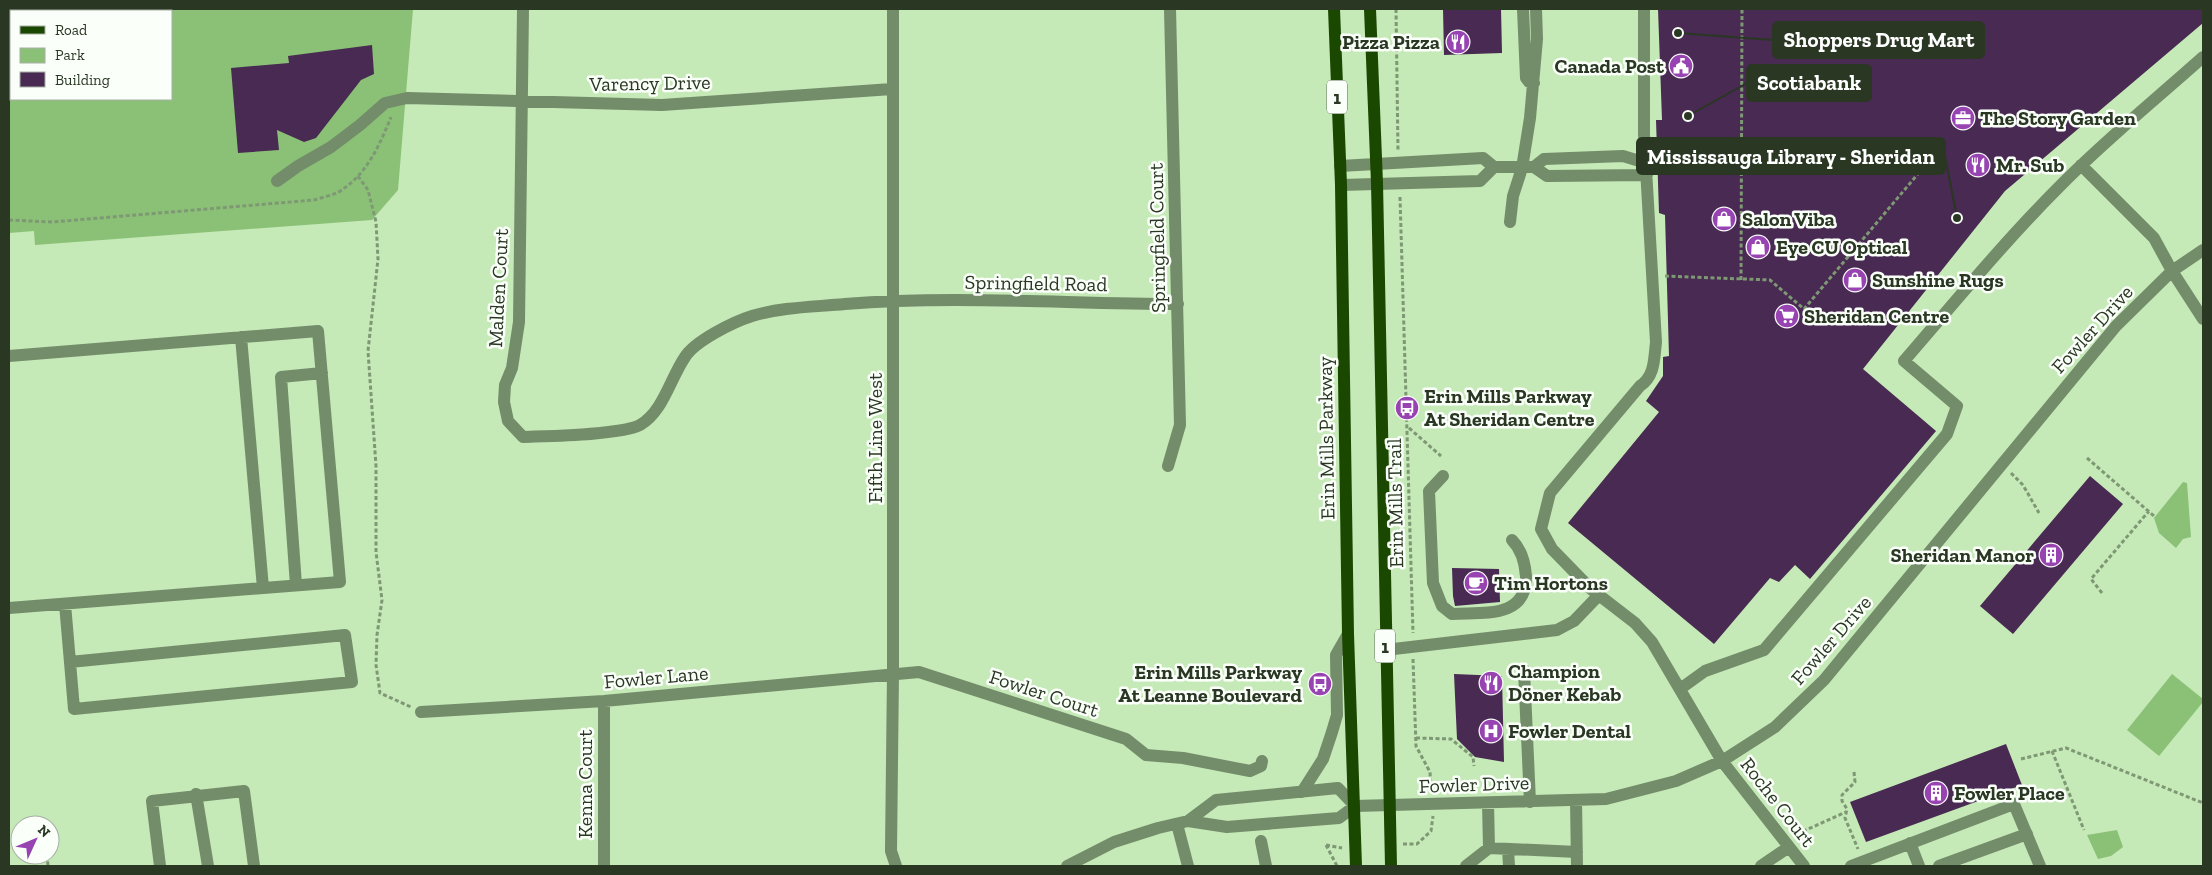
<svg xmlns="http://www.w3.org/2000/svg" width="2212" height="875" font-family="'Zilla Slab',serif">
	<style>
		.green { fill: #8bc177; fill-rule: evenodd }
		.building { fill: #482a52 }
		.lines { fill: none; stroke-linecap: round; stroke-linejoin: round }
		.path { stroke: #7e9874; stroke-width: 3; stroke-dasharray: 4 2.5; stroke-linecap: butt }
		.minor { stroke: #738c6a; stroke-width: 12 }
		.major { stroke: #1b4800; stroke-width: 12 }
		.labels { text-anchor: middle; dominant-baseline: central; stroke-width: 5; stroke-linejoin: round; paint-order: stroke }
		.shield { fill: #fbfffa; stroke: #687364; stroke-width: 1 }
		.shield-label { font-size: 19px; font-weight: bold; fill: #293723 }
		.poi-label { font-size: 20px; font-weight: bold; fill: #293723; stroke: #fbfffa; text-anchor: start }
		.street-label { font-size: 20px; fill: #293723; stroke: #fbfffa }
		.leader { fill: none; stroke: #293723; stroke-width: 2 }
		.callout-dot { fill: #293723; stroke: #fbfffa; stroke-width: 2 }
		.callout { fill: #293723; stroke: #293723; stroke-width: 2 }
		.callout-label { font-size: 21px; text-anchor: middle; font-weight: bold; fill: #fff }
	</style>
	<rect width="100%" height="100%" fill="#c5e9b7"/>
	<!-- green -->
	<path class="green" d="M 9,9 L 413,9 L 398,190 L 372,220 L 35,245 L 34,231 L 9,233 ZM 11,11 L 171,11 L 171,99 L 11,99 Z
		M 2183,482 L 2187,483 L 2191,537 L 2183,539 L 2176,548 L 2159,533 L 2154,518 Z
		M 2172,674 L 2203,699 L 2203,702 L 2159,756 L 2127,730 Z
		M 2117,830 L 2123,847 L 2111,856 L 2098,859 L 2087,835 Z"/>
	<!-- building -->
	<path class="building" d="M 1443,9 L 1501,9 L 1502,53 L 1444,55 Z
		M 1658,9 L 2203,9 L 2203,23 L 2005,191 L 1863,369 L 1936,431 L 1810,579 L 1795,565 L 1779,582 L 1770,578 L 1714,644 L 1568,523 L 1659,412 L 1646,401 L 1663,376 L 1663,357 L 1669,356 L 1665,215 L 1659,213 L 1656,120 L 1662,120 Z
		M 372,45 L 374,74 L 361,80 L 316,138 L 304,142 L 277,130 L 279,150 L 238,153 L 231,68 L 289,63 L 288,56 Z
		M 2090,476 L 2123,504 L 2013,634 L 1980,606 Z
		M 1452,568 L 1499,569 L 1500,602 L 1455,606 L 1453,596 Z
		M 1454,674 L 1502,676 L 1504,762 L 1475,757 L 1457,739 Z
		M 2006,744 L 2022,785 L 1866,842 L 1850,802 Z"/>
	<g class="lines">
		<!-- path -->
		<path class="path" d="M 1396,9 L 1398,151
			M 1659,164 L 1741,163 L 1932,156
			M 358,176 L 368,190 L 376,222 L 378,259 L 368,351 L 376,466 L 376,552 L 382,600 L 377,635 L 376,665 L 380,693 L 411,707
			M 1400,197 L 1413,633
			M 9,220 L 52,222 L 314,200 C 323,197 336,195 343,189 C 368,172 380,144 391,117
			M 1665,276 L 1770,280 L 1804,309 L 1933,156
			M 1741,280 L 1742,9
			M 1409,428 L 1441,456
			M 2087,458 L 2154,516
			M 2011,473 L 2023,485 L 2039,513
			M 2102,593 L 2091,579 L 2149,511
			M 1413,659 L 1416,746 L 1430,772 L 1431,792
			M 1416,738 L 1451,739 L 1473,757 L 1474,766
			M 2052,751 L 2084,830
			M 2021,759 L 2066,748 L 2203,803
			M 1854,772 L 1855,782 L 1842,795 L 1842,801 L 1847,809 L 1845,818 L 1858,849
			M 22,825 L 44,825
			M 1797,834 L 1846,812
			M 1403,844 L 1417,844 L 1431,831 L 1433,816
			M 1326,845 L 1342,848
			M 1326,845 L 1337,866
			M 47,855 L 48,866"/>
		<!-- minor -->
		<path class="minor" d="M 523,9 L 519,322 L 512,368 L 505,385 L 504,402 L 508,421 L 523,437 C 548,436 621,435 640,425 C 663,412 670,379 685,357 C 695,341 733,322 752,316 C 782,307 814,307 845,304 C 955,295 1067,304 1178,304
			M 893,9 L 893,673 L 891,851 L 896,866
			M 1523,9 L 1526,78 L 1529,82 L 1534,83
			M 1644,9 L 1644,134 L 1656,342 C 1654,359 1655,376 1640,386 L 1550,493 L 1541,529 L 1552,549 L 1591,589 L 1635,623 L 1652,642 L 1722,761 L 1804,866
			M 2081,165 L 2154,238 L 2172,271 L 2203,319
			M 1340,166 L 1483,158 L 1494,167 L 1534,167 L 1547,176 L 1647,175
			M 1534,167 L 1544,159 L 1623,156 L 1646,163
			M 277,181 L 298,166 L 331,147 L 360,125 L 385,103 L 407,98 L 662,105 L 892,89
			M 1341,185 L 1480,181 L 1494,167
			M 1510,222 L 1513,196 L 1522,168 L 1530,118 L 1537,39 L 1536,9
			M 241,337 L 263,588
			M 9,356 L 318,331 L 340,582 L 9,608
			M 1168,466 L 1180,425 L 1170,9
			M 1443,476 L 1429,491 L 1433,583 L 1442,606 L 1452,614 C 1483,612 1527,619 1526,576 C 1525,563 1522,550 1512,540
			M 296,585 L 281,377 L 322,373
			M 65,604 L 74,709 L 352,682 L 345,635 L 70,662
			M 1385,650 L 1557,630 L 1574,621 L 1598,596
			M 1524,670 L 1530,802
			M 1680,689 L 1705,671 L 1764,650 L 1947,434 L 1957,406 L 1904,361 C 1955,302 2004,242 2059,187 C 2104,141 2155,100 2203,57
			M 421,712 L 604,701 L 919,672 L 1126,739 L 1146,755 L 1183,758 L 1250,771 L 1261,766 L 1262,761
			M 1302,792 L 1323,759 L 1332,732 L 1337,715 L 1336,655 L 1348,634
			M 196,794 L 208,866
			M 1576,800 L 1577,866
			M 1488,803 L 1489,848 L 1577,852
			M 1355,806 L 1606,799 L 1676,781 L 1722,761 L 1775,727 L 1824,680 L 2116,326 L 2172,271 L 2203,250
			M 1188,821 L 1227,827 L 1339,818 L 1355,806
			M 1177,824 L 1188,866
			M 1261,841 L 1266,866
			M 1910,843 L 1919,866
			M 1508,849 L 1509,866
			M 160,866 L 152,801 L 244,791 L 254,866
			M 604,866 L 604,701
			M 1067,866 L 1114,842 L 1158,828 L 1188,821 L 1216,800 L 1338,788 L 1355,806
			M 1466,866 L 1489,848
			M 1761,866 L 1789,847
			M 1851,866 L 2014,804 L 2040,866
			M 1939,866 L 2027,834"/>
		<!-- major -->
		<path class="major" d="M 1334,9 L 1341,185 L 1348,634 L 1356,866
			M 1370,9 L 1377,183 L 1391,866"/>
	</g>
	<!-- icons -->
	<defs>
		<g id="restaurant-disc" transform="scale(1.25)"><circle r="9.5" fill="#9743b1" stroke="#fbfffa"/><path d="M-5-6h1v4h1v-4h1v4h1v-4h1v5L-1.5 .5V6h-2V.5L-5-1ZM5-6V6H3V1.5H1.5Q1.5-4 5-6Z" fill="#fff"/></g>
		<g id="civic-disc" transform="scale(1.25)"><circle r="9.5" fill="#9743b1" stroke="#fbfffa"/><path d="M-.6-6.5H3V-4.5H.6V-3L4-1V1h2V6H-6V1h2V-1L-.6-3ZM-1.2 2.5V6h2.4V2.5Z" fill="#fff"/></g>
		<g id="office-disc" transform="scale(1.25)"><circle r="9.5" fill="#9743b1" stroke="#fbfffa"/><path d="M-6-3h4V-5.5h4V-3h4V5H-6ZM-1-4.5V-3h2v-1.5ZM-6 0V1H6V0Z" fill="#fff"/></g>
		<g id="shop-disc" transform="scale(1.25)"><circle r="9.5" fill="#9743b1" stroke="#fbfffa"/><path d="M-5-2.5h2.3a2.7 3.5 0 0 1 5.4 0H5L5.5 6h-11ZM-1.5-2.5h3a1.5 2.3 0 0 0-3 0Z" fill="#fff"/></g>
		<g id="supermarket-disc" transform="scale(1.25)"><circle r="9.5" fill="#9743b1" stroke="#fbfffa"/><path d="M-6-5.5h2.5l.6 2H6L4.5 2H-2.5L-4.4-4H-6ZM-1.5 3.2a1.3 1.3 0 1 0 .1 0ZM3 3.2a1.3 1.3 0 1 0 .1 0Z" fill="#fff"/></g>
		<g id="bus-disc" transform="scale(1.25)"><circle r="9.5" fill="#9743b1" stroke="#fbfffa"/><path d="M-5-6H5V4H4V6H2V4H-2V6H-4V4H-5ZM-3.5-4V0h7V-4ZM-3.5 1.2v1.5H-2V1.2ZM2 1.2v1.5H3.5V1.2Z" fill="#fff"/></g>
		<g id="building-disc" transform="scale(1.25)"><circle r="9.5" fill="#9743b1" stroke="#fbfffa"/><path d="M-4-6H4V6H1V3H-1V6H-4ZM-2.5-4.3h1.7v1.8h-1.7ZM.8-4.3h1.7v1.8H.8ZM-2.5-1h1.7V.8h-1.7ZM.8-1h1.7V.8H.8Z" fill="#fff"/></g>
		<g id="cafe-disc" transform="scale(1.25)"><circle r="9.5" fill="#9743b1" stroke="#fbfffa"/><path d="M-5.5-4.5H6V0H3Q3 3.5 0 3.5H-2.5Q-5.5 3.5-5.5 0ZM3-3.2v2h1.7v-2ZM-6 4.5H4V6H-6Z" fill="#fff"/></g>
		<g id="hospital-disc" transform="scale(1.25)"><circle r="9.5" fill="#9743b1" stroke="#fbfffa"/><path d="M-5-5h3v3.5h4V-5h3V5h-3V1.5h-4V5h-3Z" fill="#fff"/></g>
	</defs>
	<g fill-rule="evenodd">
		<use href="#restaurant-disc" x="1458" y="42"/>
		<use href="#civic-disc" x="1681" y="66"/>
		<use href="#office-disc" x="1963" y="118"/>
		<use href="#restaurant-disc" x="1978" y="165"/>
		<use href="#shop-disc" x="1724" y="219"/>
		<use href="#shop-disc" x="1758" y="247"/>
		<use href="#shop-disc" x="1855" y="280"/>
		<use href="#supermarket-disc" x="1787" y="316"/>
		<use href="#bus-disc" x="1407" y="408"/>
		<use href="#building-disc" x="2051" y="555"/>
		<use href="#cafe-disc" x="1476" y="583"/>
		<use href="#restaurant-disc" x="1491" y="683"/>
		<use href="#bus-disc" x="1320" y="684"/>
		<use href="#hospital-disc" x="1491" y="731"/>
		<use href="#building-disc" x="1936" y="793"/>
	</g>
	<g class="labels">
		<!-- shield labels -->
		<g class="shield">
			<rect x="1327" y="80.5" width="20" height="33" rx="4"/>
			<rect x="1375" y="629.5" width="20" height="33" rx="4"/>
		</g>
		<g class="shield-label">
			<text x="1337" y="97">1</text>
			<text x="1385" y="646">1</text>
		</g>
		<!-- poi labels -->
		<g class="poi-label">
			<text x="1440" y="42" text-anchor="end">Pizza Pizza</text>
			<text x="1664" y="66" text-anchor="end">Canada Post</text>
			<text x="1980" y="118">The Story Garden</text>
			<text x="1996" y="165">Mr. Sub</text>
			<text x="1742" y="219">Salon Viba</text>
			<text x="1776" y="247">Eye CU Optical</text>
			<text x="1872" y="280">Sunshine Rugs</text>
			<text x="1804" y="316">Sheridan Centre</text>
			<text x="1424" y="396">Erin Mills Parkway<tspan x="1424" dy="23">At Sheridan Centre</tspan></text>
			<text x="2034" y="555" text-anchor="end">Sheridan Manor</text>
			<text x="1494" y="583">Tim Hortons</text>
			<text x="1508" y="671">Champion<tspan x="1508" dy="23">Döner Kebab</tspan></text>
			<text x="1302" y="672" text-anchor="end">Erin Mills Parkway<tspan x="1302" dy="23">At Leanne Boulevard</tspan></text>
			<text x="1508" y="731">Fowler Dental</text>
			<text x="1954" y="793">Fowler Place</text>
		</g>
		<!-- street labels -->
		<g class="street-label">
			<text transform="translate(650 83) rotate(-1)">Varency Drive</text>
			<text transform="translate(1157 238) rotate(-91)">Springfield Court</text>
			<text transform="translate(1036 283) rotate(1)">Springfield Road</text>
			<text transform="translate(498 288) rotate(-87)">Malden Court</text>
			<text transform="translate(2092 329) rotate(-48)">Fowler Drive</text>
			<text transform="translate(875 438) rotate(-90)">Fifth Line West</text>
			<text transform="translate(1326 438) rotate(-91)">Erin Mills Parkway</text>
			<text transform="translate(1395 503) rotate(-91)">Erin Mills Trail</text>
			<text transform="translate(1831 640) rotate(-49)">Fowler Drive</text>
			<text transform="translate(656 677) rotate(-5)">Fowler Lane</text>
			<text transform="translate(1044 693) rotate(18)">Fowler Court</text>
			<text transform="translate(585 784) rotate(-90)">Kenna Court</text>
			<text transform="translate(1474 784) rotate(-2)">Fowler Drive</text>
			<text transform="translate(1778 802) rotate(52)">Roche Court</text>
		</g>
	</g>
	<!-- callouts -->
	<path class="leader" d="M1678 33L1773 40M1688 116L1747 83M1957 218L1945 156"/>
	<g class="callout-dot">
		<circle cx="1678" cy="33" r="5"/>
		<circle cx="1688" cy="116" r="5"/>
		<circle cx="1957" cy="218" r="5"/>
	</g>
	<g class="callout">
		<rect x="1773" y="22" width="211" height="36" rx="5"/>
		<rect x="1747" y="65" width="124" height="36" rx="5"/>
		<rect x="1637" y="138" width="308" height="36" rx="5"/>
	</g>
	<g class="callout-label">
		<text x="1879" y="47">Shoppers Drug Mart</text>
		<text x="1809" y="90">Scotiabank</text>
		<text x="1791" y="164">Mississauga Library - Sheridan</text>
	</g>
	<!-- border -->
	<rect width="2212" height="875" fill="none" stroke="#293723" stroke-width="20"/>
	<!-- legend -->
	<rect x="10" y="10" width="162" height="90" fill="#fbfffa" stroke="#a7afa4"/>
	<rect x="20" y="26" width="25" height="8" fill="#1b4800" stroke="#a7afa4"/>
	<text x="55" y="35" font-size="15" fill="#293723">Road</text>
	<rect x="20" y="48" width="25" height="15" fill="#8bc177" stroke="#a7afa4"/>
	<text x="55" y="60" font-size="15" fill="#293723">Park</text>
	<rect x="20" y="72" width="25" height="15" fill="#482a52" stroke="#a7afa4"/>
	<text x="55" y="85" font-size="15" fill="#293723">Building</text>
	<!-- north arrow -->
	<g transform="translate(35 840) rotate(46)"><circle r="24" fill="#fbfffa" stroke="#a7afa4"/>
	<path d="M0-4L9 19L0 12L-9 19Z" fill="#9743b1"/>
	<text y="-8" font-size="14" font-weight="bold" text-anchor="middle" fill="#293723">N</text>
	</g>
</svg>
